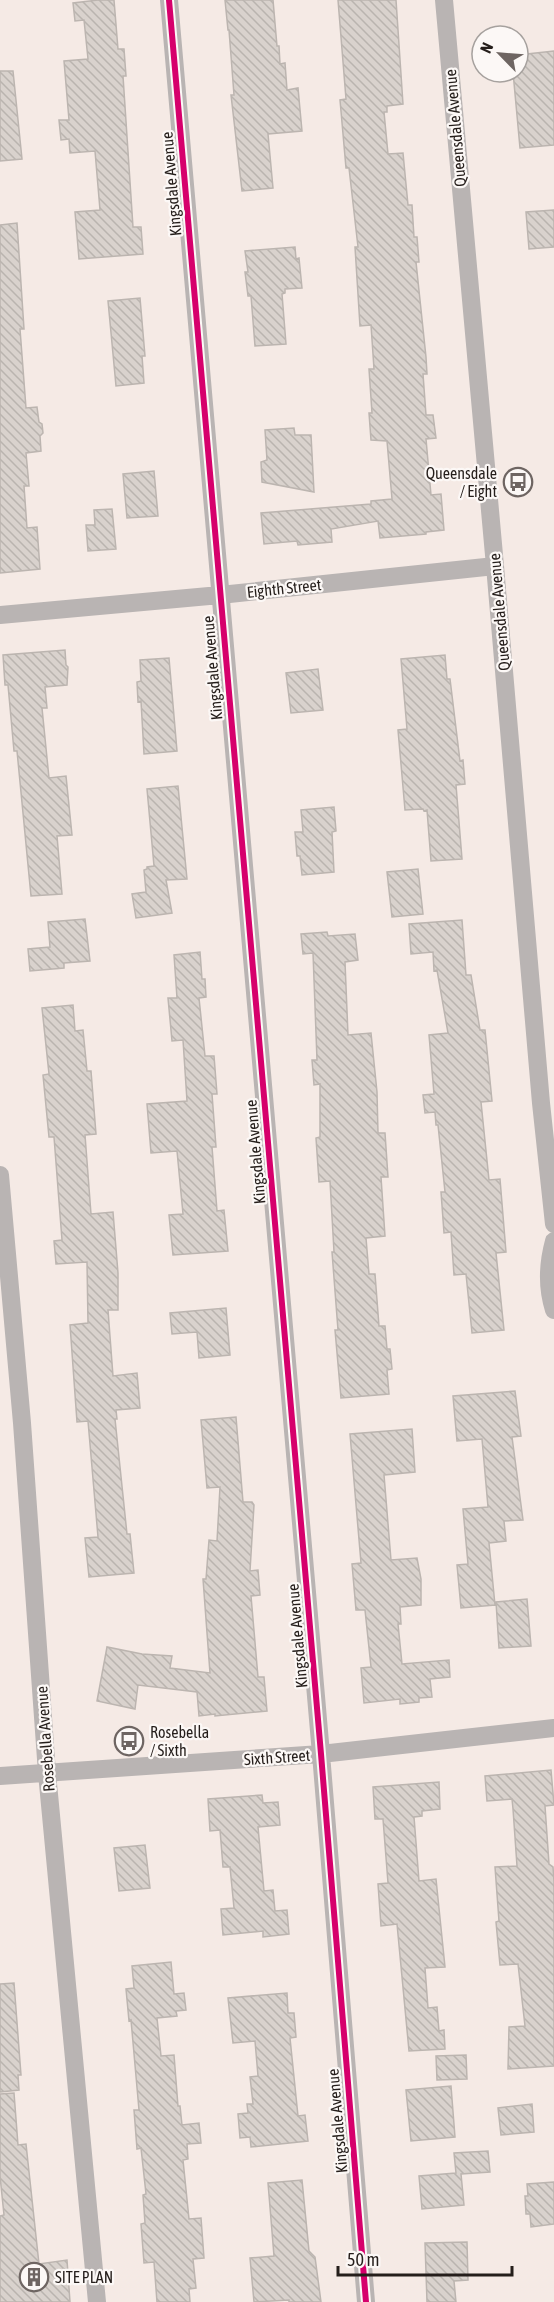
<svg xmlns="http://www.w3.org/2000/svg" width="554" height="2302" font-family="'Asap Condensed',sans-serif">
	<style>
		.building { fill: url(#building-back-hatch); stroke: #bcb5b0; stroke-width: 1.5 }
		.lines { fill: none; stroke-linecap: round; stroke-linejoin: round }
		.street { stroke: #b9b4b3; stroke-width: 18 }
		.cycleway-casing { stroke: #fcf8f6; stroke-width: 10 }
		.cycleway { stroke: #d6006c; stroke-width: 6 }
		.labels { text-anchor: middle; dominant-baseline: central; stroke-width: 4.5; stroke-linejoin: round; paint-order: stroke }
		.street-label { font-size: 16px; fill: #251e1b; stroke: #fcf8f6 }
		.poi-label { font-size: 16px; fill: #251e1b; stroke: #fcf8f6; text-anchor: start }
	</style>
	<defs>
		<pattern id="building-back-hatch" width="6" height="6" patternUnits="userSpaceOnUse" patternTransform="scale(1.5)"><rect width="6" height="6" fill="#d9d2cd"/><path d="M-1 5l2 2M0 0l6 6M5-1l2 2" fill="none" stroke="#bab4af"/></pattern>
	</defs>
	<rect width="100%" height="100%" fill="#f5eae5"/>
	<!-- building -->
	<path class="building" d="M 98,0 L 114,0 L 118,49 L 124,49 L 126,76 L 123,76 L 133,227 L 141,227 L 143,254 L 79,259 L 75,212 L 100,210 L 95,151 L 70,153 L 69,139 L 61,140 L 59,120 L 69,120 L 64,61 L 88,59 L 84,20 L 75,21 L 73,3 Z
		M 225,0 L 273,0 L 277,46 L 279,46 L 280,64 L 285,63 L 287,90 L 298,88 L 302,131 L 268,134 L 273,188 L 242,191 L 231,95 L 234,95 L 229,30 L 228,30 Z
		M 338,0 L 396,0 L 403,104 L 387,106 L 387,112 L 384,112 L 388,154 L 403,153 L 408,205 L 412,205 L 414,237 L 417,237 L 419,262 L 416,262 L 426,357 L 427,374 L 423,374 L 426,415 L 433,415 L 436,438 L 426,439 L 431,495 L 441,494 L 444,530 L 426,532 L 426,534 L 380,538 L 378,521 L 331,529 L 332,542 L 298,545 L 297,541 L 264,544 L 261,513 L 371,504 L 371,501 L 392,499 L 387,441 L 371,440 L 369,413 L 372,413 L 369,369 L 374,369 L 371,325 L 360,326 L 355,247 L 358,247 L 349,168 L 346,168 L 340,100 L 346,99 Z
		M 554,51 L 554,145 L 520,148 L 513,72 L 518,72 L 518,55 Z
		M 0,71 L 13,71 L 22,159 L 0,161 Z
		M 554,210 L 554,247 L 529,249 L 526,212 Z
		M 17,223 L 24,329 L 20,329 L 26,408 L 37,407 L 39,422 L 42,424 L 43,433 L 40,436 L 41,451 L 26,453 L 29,486 L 24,486 L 27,528 L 37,527 L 40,569 L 0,573 L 0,225 Z
		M 295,247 L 296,259 L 299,258 L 302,288 L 285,289 L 285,293 L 282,294 L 286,344 L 255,346 L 251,296 L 248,296 L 245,272 L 248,272 L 245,251 Z
		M 140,298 L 145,356 L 142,356 L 144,383 L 116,386 L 108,301 Z
		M 294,428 L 295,435 L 311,435 L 314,492 L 262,482 L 261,462 L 267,460 L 265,430 Z
		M 154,471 L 158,516 L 127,518 L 123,474 Z
		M 112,509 L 116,549 L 88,551 L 86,525 L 95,525 L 94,510 Z
		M 65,650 L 66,665 L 68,667 L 67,685 L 45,687 L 47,708 L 42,708 L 49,778 L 66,776 L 72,835 L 57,836 L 62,894 L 31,896 L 17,751 L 14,751 L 8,685 L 5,685 L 3,655 Z
		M 445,655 L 447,679 L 450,679 L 460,761 L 463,760 L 465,784 L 456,785 L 462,859 L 431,861 L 427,810 L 424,811 L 423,809 L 405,810 L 398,730 L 407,729 L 401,659 Z
		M 169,658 L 177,751 L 144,754 L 141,701 L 138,702 L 137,682 L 141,681 L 140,660 Z
		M 318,669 L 323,710 L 291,713 L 286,673 Z
		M 178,786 L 187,879 L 166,880 L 172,913 L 136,918 L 132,894 L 146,892 L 144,870 L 147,869 L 147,867 L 154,866 L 147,789 Z
		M 334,807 L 336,831 L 332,832 L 334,872 L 302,875 L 300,856 L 297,856 L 295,832 L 303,832 L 301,810 Z
		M 418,869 L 423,914 L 392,917 L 387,872 Z
		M 85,919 L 90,961 L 64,963 L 64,968 L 30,971 L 28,949 L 50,947 L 48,922 Z
		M 462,920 L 466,975 L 471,975 L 480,1030 L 485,1030 L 492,1101 L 481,1102 L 489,1180 L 500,1179 L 506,1252 L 496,1253 L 504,1330 L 472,1333 L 466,1274 L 454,1275 L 451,1232 L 444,1233 L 441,1192 L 445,1192 L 438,1125 L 436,1125 L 435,1112 L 425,1113 L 423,1095 L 434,1094 L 429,1035 L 448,1033 L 437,970 L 434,971 L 433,952 L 411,954 L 409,924 Z
		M 327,932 L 328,936 L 355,934 L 358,960 L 345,962 L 348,1035 L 371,1033 L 377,1092 L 378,1133 L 385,1133 L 388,1177 L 381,1177 L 385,1236 L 366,1238 L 369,1274 L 375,1274 L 379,1326 L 385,1326 L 387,1349 L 390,1349 L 392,1369 L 387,1370 L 389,1394 L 341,1398 L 335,1330 L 338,1330 L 332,1252 L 334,1252 L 330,1181 L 319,1182 L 316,1138 L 320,1137 L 320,1084 L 314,1085 L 312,1060 L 317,1060 L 313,953 L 303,954 L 301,934 Z
		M 200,952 L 202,979 L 205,979 L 206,997 L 199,998 L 205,1056 L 214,1056 L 217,1094 L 212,1094 L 216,1147 L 212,1147 L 217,1211 L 224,1210 L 228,1251 L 173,1255 L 169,1215 L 183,1214 L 177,1151 L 151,1153 L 147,1104 L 187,1101 L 183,1040 L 172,1041 L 168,998 L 177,998 L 174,955 Z
		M 73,1005 L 75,1031 L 83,1030 L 87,1071 L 91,1071 L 96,1134 L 85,1135 L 91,1214 L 113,1212 L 118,1273 L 118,1310 L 108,1310 L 113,1376 L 137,1373 L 140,1408 L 116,1410 L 117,1419 L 115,1419 L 127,1534 L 130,1534 L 134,1573 L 89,1577 L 85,1538 L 98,1537 L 88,1421 L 77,1422 L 70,1325 L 88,1323 L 87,1262 L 56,1264 L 54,1241 L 62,1240 L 54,1137 L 49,1137 L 43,1075 L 49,1074 L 42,1008 Z
		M 226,1308 L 230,1355 L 199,1358 L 197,1332 L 172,1334 L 170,1313 Z
		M 515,1391 L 521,1436 L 512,1437 L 523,1520 L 504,1521 L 506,1541 L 489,1543 L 495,1605 L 461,1608 L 457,1565 L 468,1564 L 463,1509 L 488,1507 L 482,1439 L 457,1441 L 453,1396 Z
		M 236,1417 L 243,1502 L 252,1502 L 254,1505 L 250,1571 L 258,1570 L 260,1595 L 251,1596 L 258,1677 L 264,1677 L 267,1711 L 215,1716 L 215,1714 L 199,1716 L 197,1692 L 138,1685 L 135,1709 L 97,1701 L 107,1647 L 142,1654 L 172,1656 L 170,1668 L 210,1673 L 203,1579 L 206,1579 L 209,1540 L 217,1541 L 220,1487 L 207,1488 L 201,1420 Z
		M 412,1429 L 415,1472 L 384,1475 L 391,1560 L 417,1558 L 421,1579 L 421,1605 L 400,1607 L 401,1624 L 398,1624 L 402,1664 L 449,1660 L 450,1677 L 430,1679 L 432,1697 L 419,1698 L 419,1702 L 400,1704 L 400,1699 L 364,1703 L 361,1668 L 371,1667 L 365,1610 L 356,1610 L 352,1564 L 361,1563 L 350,1434 Z
		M 527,1599 L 531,1646 L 499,1648 L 496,1602 Z
		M 551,1770 L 554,1805 L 545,1806 L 549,1864 L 553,1867 L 554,1882 L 554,2066 L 508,2069 L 509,2027 L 525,2026 L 518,1964 L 500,1965 L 496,1922 L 499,1921 L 495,1867 L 517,1866 L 513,1809 L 512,1799 L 487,1801 L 485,1776 Z
		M 439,1782 L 440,1809 L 422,1811 L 422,1816 L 414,1817 L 419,1881 L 436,1879 L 445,1967 L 425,1968 L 428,2008 L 437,2007 L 439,2031 L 444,2030 L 445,2049 L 409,2051 L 397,1924 L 381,1926 L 378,1884 L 388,1883 L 383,1819 L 375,1819 L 373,1787 Z
		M 262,1795 L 263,1803 L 278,1802 L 280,1825 L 258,1827 L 264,1891 L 273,1890 L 275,1911 L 287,1910 L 289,1934 L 263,1937 L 263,1931 L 223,1935 L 221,1909 L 234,1908 L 230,1867 L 223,1867 L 220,1830 L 210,1831 L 208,1799 Z
		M 145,1845 L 150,1888 L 119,1891 L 114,1848 Z
		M 171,1962 L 174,1994 L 184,1993 L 186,2010 L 176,2011 L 177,2016 L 157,2018 L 161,2056 L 174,2055 L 178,2106 L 180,2106 L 182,2125 L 199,2123 L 201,2143 L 187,2144 L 188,2159 L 183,2160 L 189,2219 L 201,2218 L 204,2258 L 193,2259 L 196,2288 L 189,2289 L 190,2302 L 157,2302 L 154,2262 L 144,2263 L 141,2224 L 145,2223 L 143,2195 L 146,2194 L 141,2148 L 137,2149 L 134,2110 L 139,2110 L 131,2020 L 129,2021 L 126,1989 L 134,1988 L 132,1966 Z
		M 14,1983 L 21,2075 L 18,2075 L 19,2090 L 0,2092 L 0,1984 Z
		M 287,1993 L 288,2013 L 294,2013 L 296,2037 L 290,2038 L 298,2116 L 305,2115 L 308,2141 L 251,2147 L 250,2137 L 240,2138 L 238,2114 L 248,2113 L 247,2104 L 253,2104 L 250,2077 L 258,2076 L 255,2041 L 233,2043 L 228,1998 Z
		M 466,2055 L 467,2079 L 437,2080 L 436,2056 Z
		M 451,2086 L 455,2137 L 411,2141 L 406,2090 Z
		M 14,2093 L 18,2145 L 26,2144 L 39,2264 L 67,2260 L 70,2302 L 0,2302 L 0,2216 L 4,2215 L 0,2176 L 0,2094 Z
		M 532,2104 L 534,2132 L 501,2135 L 498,2108 Z
		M 488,2151 L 490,2172 L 461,2174 L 464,2205 L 422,2209 L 419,2176 L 456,2173 L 454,2153 Z
		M 302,2180 L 309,2251 L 315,2257 L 321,2302 L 289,2302 L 289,2300 L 254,2302 L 250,2258 L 274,2256 L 268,2183 Z
		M 554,2182 L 554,2224 L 531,2227 L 530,2214 L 526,2214 L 525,2196 L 528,2196 L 527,2184 Z
		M 467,2242 L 468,2280 L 454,2281 L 456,2302 L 427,2302 L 425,2243 Z"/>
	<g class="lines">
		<!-- street -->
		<path class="street" d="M 169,0 L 321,1754 L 366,2302
			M 444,0 L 495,566 L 541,1103 L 554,1224
			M 0,615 L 220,595 L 495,566
			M 0,1175 L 22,1423 L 47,1773 L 97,2302
			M 554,1241 C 548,1263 547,1288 554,1310
			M 0,1776 L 321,1754 L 554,1728"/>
		<!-- cycleway casing -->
		<g class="cycleway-casing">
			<path id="cycleway" d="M 169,0 L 321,1754 L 366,2302"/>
		</g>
		<!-- cycleway -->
		<use href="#cycleway" class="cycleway"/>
	</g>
	<!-- icons -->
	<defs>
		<g id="bus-ring" transform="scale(1.5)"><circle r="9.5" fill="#fcf8f6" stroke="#6e6562" stroke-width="1.5"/><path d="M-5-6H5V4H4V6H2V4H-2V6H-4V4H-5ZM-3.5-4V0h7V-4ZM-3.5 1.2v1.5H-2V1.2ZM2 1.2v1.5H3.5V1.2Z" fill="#6e6562"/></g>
		<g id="building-ring" transform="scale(1.5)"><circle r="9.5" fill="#fcf8f6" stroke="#6e6562" stroke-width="1.5"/><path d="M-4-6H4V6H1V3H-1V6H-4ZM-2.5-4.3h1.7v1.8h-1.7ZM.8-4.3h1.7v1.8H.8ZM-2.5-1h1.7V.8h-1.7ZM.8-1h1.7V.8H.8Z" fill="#6e6562"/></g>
	</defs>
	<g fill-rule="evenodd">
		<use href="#bus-ring" x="518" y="482"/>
		<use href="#bus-ring" x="129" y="1741"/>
		<use href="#building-ring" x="34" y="2277"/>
	</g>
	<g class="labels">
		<!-- street labels -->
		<g class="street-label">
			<text transform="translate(455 128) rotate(-95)">Queensdale Avenue</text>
			<text transform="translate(171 184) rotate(-95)">Kingsdale Avenue</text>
			<text transform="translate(284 588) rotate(-6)">Eighth Street</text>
			<text transform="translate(499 612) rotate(-95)">Queensdale Avenue</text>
			<text transform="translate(212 668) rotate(-95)">Kingsdale Avenue</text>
			<text transform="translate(255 1152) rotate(-95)">Kingsdale Avenue</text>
			<text transform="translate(297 1636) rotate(-95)">Kingsdale Avenue</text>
			<text transform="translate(45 1739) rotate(-94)">Rosebella Avenue</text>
			<text transform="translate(277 1757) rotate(-4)">Sixth Street</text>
			<text transform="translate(337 2121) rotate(-95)">Kingsdale Avenue</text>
		</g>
		<!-- poi labels -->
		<g class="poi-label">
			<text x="497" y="473" text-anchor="end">Queensdale<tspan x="497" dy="18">/ Eight</tspan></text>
			<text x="150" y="1732">Rosebella<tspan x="150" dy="18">/ Sixth</tspan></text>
			<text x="55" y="2277">SITE PLAN</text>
		</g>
	</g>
	<!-- north arrow -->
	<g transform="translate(500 54) rotate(295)"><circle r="28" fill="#fcf8f6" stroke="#a6a19e" stroke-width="1.5"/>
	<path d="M0-4.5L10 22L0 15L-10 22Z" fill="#6e6562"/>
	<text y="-9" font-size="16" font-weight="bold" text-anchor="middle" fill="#251e1b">N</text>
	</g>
	<!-- scale -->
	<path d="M338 2266v9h174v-9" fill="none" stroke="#251e1b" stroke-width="3"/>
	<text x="347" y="2266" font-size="18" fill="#251e1b" stroke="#fcf8f6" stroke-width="4.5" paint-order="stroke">50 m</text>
</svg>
